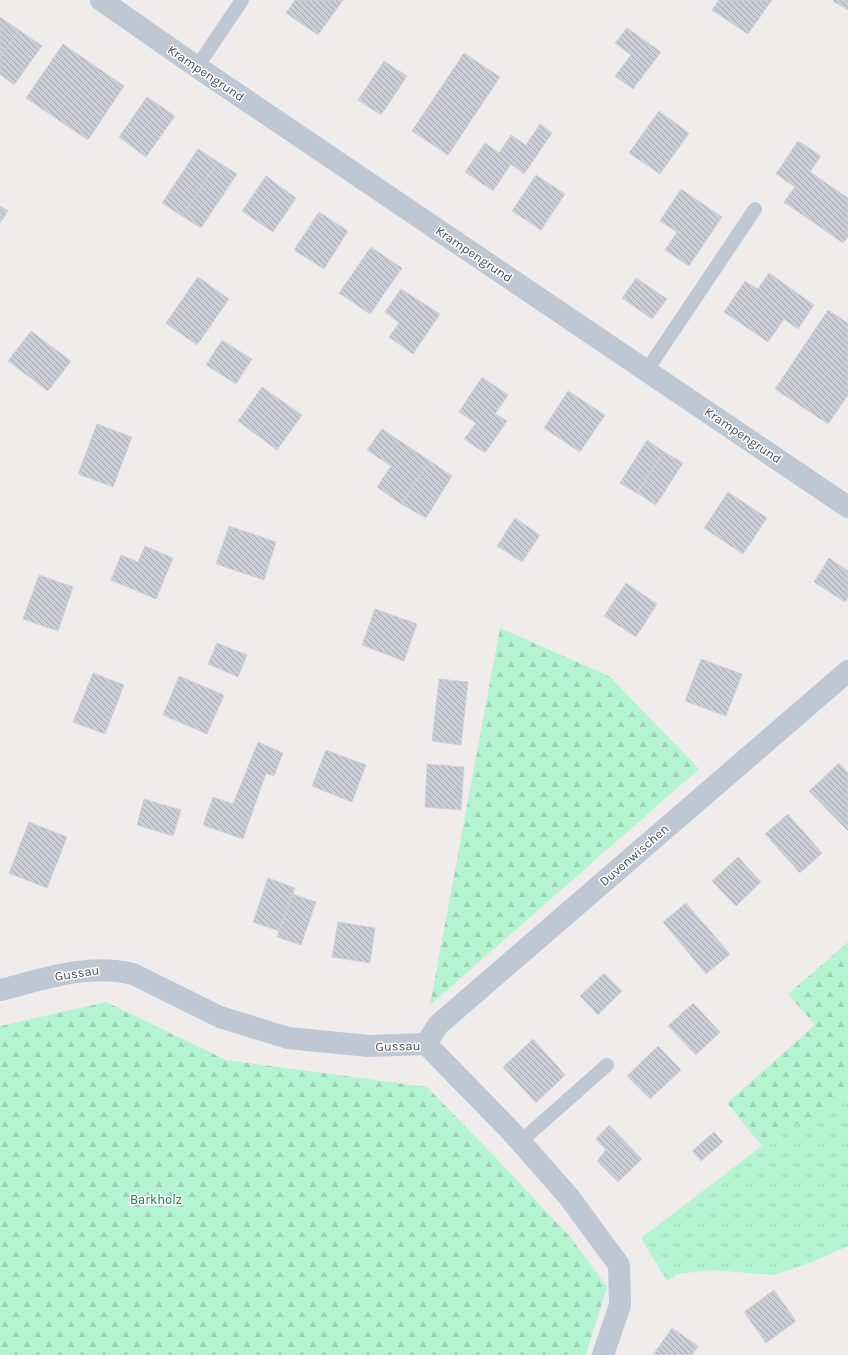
<svg xmlns="http://www.w3.org/2000/svg" width="848" height="1355" font-family="Karla,sans-serif">
	<style>
		.grass { fill: url(#grass-tufts) }
		.forest { fill: url(#forest-firs) }
		.building { fill: url(#building-back-hatch); stroke: #cfd2d9 }
		.lines { fill: none; stroke-linecap: round; stroke-linejoin: round }
		.service { stroke: #bec8d4; stroke-width: 14 }
		.minor { stroke: #bec8d4; stroke-width: 22 }
		.labels { text-anchor: middle; dominant-baseline: central; stroke-width: 3; stroke-linejoin: round; paint-order: stroke }
		.street-label { font-size: 13px; fill: #434e5c; stroke: #fff }
		.park-label { font-size: 13px; fill: #0c8550; stroke: #fff }
	</style>
	<defs>
		<pattern id="grass-tufts" width="24" height="20" patternUnits="userSpaceOnUse"><rect width="24" height="20" fill="#b4f4d0"/><path d="M3 7l-1-3M5 7V3M7 7l1-3M15 17l-1-3M17 17v-4M19 17l1-3" fill="none" stroke="#9cd3b5"/></pattern>
		<pattern id="forest-firs" width="22" height="20" patternUnits="userSpaceOnUse"><rect width="22" height="20" fill="#b4f4d0"/><path d="M5 1l3.5 6h-7zM16 11l3.5 6h-7z" fill="#9cd3b5"/></pattern>
		<pattern id="building-back-hatch" width="6" height="6" patternUnits="userSpaceOnUse"><rect width="6" height="6" fill="#cacdd5"/><path d="M-1 5l2 2M0 0l6 6M5-1l2 2" fill="none" stroke="#a6a9b0"/></pattern>
	</defs>
	<rect width="100%" height="100%" fill="#f0ecec"/>
	<!-- grass -->
	<path class="grass" d="M 848,1092 L 848,1246 L 812,1262 L 774,1275 L 711,1270 L 678,1274 L 667,1281 L 641,1238 L 762,1146 L 797,1124 L 824,1112 Z"/>
	<!-- forest -->
	<path class="forest" d="M 500,628 L 609,676 L 699,769 L 430,1005 Z
		M 848,942 L 848,1092 L 824,1113 L 797,1124 L 762,1146 L 727,1103 L 815,1025 L 788,994 Z
		M 106,1002 L 226,1060 L 427,1087 L 496,1158 L 572,1239 L 607,1287 L 586,1355 L 0,1355 L 0,1026 Z"/>
	<!-- building -->
	<path class="building" d="M 295,0 L 343,0 L 318,35 L 286,13 Z
		M 719,0 L 772,0 L 748,34 L 712,10 Z
		M 834,0 L 848,0 L 848,10 L 833,1 Z
		M 0,17 L 19,30 L 0,58 Z
		M 627,28 L 661,52 L 633,89 L 615,76 L 631,55 L 615,43 Z
		M 19,30 L 42,46 L 14,85 L 0,74 L 0,58 Z
		M 63,44 L 124,86 L 88,140 L 26,98 Z
		M 464,53 L 500,77 L 448,155 L 412,131 Z
		M 384,61 L 407,76 L 381,115 L 358,100 Z
		M 147,97 L 175,116 L 146,157 L 119,137 Z
		M 659,111 L 689,133 L 660,174 L 629,153 Z
		M 540,124 L 552,133 L 524,174 L 511,164 L 493,191 L 465,172 L 485,143 L 499,153 L 511,135 L 526,145 Z
		M 798,141 L 821,156 L 810,172 L 848,198 L 848,237 L 843,243 L 784,202 L 795,187 L 776,174 Z
		M 198,149 L 218,162 L 182,216 L 162,203 Z
		M 218,162 L 237,174 L 201,228 L 182,216 Z
		M 536,175 L 565,194 L 541,230 L 512,211 Z
		M 266,176 L 296,198 L 273,232 L 242,211 Z
		M 681,189 L 722,217 L 689,266 L 665,250 L 677,232 L 660,221 Z
		M 0,206 L 8,211 L 0,223 Z
		M 319,212 L 348,231 L 324,269 L 294,250 Z
		M 371,247 L 402,268 L 370,314 L 339,293 Z
		M 769,273 L 814,305 L 798,329 L 784,319 L 768,342 L 724,312 L 745,281 L 758,289 Z
		M 198,277 L 229,299 L 197,345 L 166,323 Z
		M 636,278 L 667,299 L 652,319 L 622,298 Z
		M 401,289 L 440,314 L 413,354 L 389,337 L 399,323 L 385,312 Z
		M 828,310 L 848,323 L 848,395 L 828,424 L 775,389 Z
		M 31,331 L 71,361 L 48,391 L 8,361 Z
		M 222,340 L 252,359 L 236,384 L 206,365 Z
		M 482,377 L 508,395 L 495,414 L 507,421 L 485,453 L 464,439 L 476,423 L 459,412 Z
		M 262,387 L 302,415 L 277,450 L 238,421 Z
		M 568,391 L 605,415 L 580,452 L 544,428 Z
		M 97,424 L 132,437 L 113,487 L 78,474 Z
		M 382,429 L 430,461 L 401,504 L 377,487 L 391,466 L 367,450 Z
		M 647,440 L 664,452 L 637,493 L 620,483 Z
		M 664,452 L 683,463 L 656,505 L 637,493 Z
		M 430,461 L 452,476 L 426,518 L 401,504 Z
		M 728,492 L 767,518 L 743,554 L 704,528 Z
		M 515,518 L 540,535 L 522,562 L 497,546 Z
		M 229,526 L 276,542 L 264,580 L 216,564 Z
		M 145,546 L 173,558 L 156,599 L 111,580 L 121,555 L 138,562 Z
		M 829,558 L 848,571 L 848,598 L 845,602 L 814,582 Z
		M 39,575 L 73,587 L 58,631 L 23,619 Z
		M 626,583 L 657,604 L 636,637 L 604,616 Z
		M 375,609 L 417,624 L 404,661 L 362,645 Z
		M 217,643 L 247,655 L 238,677 L 208,664 Z
		M 701,659 L 742,674 L 726,716 L 685,701 Z
		M 93,673 L 124,685 L 105,734 L 73,722 Z
		M 179,676 L 224,695 L 207,734 L 163,715 Z
		M 439,679 L 468,682 L 461,745 L 432,741 Z
		M 258,742 L 283,753 L 274,776 L 266,773 L 243,839 L 203,825 L 213,797 L 233,804 Z
		M 326,750 L 366,765 L 352,802 L 312,786 Z
		M 839,763 L 848,773 L 848,831 L 809,791 Z
		M 427,764 L 464,767 L 461,810 L 425,807 Z
		M 144,799 L 181,810 L 173,836 L 137,825 Z
		M 788,814 L 822,853 L 800,873 L 765,834 Z
		M 29,822 L 67,837 L 47,888 L 9,873 Z
		M 738,857 L 761,882 L 736,906 L 712,881 Z
		M 268,878 L 295,888 L 279,931 L 253,922 Z
		M 292,894 L 316,902 L 301,945 L 277,937 Z
		M 686,903 L 730,954 L 706,974 L 663,922 Z
		M 338,922 L 375,928 L 370,963 L 332,957 Z
		M 604,973 L 622,991 L 598,1015 L 580,996 Z
		M 693,1003 L 720,1032 L 696,1055 L 668,1026 Z
		M 533,1039 L 565,1075 L 536,1103 L 503,1067 Z
		M 658,1046 L 681,1070 L 650,1099 L 627,1076 Z
		M 609,1125 L 642,1159 L 618,1182 L 597,1161 L 606,1150 L 596,1139 Z
		M 714,1132 L 723,1142 L 701,1161 L 692,1151 Z
		M 774,1290 L 796,1321 L 766,1343 L 744,1312 Z
		M 672,1328 L 698,1346 L 692,1355 L 653,1355 Z"/>
	<g class="lines">
		<!-- service -->
		<path class="service" d="M 197,67 L 242,0
			M 647,370 L 755,209
			M 520,1142 L 607,1065"/>
		<!-- minor -->
		<path class="minor" d="M 101,0 L 197,67 L 848,507
			M 0,990 C 45,979 87,963 133,974 L 220,1017 L 288,1038 L 369,1046 L 426,1044 L 510,1130 L 569,1197 L 619,1265 L 620,1305 L 603,1355
			M 426,1044 L 438,1025 L 848,671"/>
	</g>
	<g class="labels">
		<!-- street labels -->
		<g class="street-label">
			<text transform="translate(206 73) rotate(34)">Krampengrund</text>
			<text transform="translate(474 254) rotate(34)">Krampengrund</text>
			<text transform="translate(743 435) rotate(34)">Krampengrund</text>
			<text transform="translate(634 855) rotate(-41)">Duvenwischen</text>
			<text transform="translate(77 973) rotate(-9)">Gussau</text>
			<text transform="translate(398 1046) rotate(-1)">Gussau</text>
		</g>
		<!-- park labels -->
		<g class="park-label">
			<text x="156" y="1199">Barkholz</text>
		</g>
	</g>
</svg>
